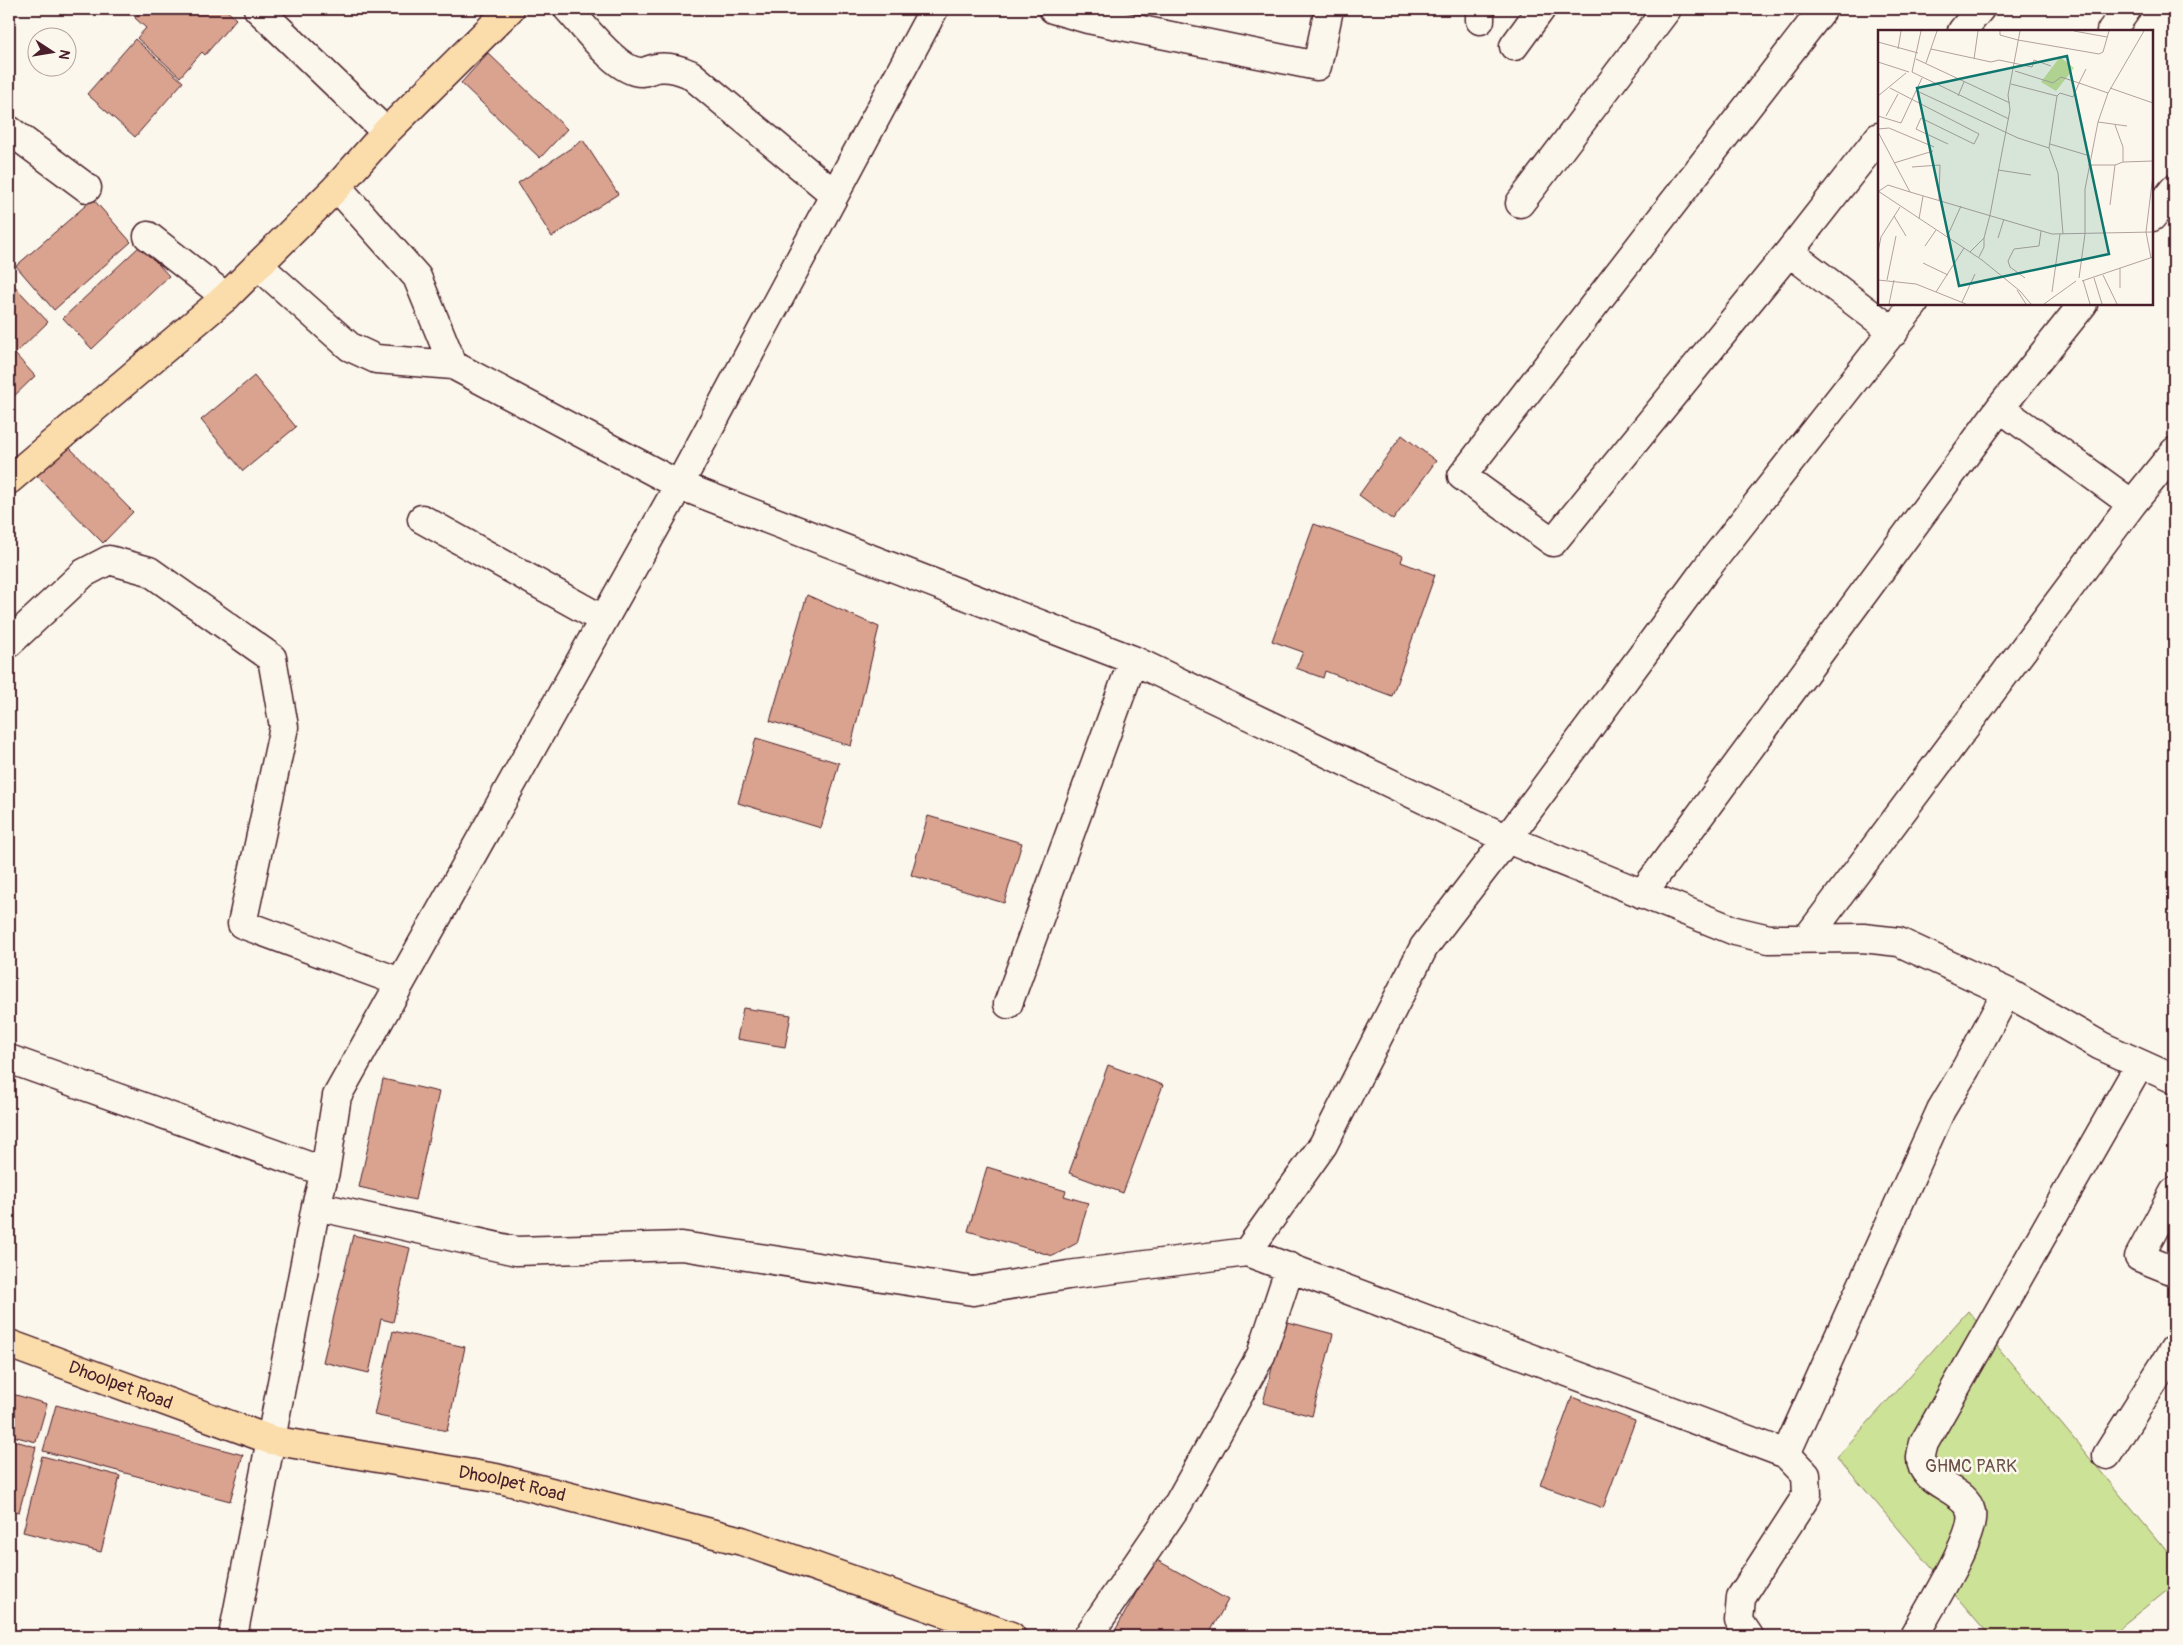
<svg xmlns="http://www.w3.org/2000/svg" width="2183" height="1645" font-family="Pangolin,sans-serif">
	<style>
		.green { fill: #cce297; stroke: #8b8061 }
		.building { fill: #d9a38f; stroke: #4a1f2b }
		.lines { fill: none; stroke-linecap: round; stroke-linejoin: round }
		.minor-casing { stroke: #4a1f2b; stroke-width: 31 }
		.major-casing { stroke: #4a1f2b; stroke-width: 31 }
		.minor { stroke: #fbf7ec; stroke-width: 28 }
		.major { stroke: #fbdcab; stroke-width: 28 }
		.labels { text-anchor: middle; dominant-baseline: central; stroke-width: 5; stroke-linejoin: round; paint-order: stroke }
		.street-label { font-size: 18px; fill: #4a1f2b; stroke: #fbf7ec }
		.park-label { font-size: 18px; fill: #6a5046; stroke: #fbf7ec }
		.inset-road { fill: none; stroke: #b4a19f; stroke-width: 1 }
		.view { fill: #0f766e; fill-opacity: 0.15; stroke: #0f766e; stroke-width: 2.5 }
		.inset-edge { fill: none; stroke: #4a1f2b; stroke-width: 2.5 }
	</style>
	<rect width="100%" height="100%" fill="#fbf7ec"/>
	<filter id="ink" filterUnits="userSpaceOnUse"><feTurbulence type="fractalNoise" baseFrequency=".02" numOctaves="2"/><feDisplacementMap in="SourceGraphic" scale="10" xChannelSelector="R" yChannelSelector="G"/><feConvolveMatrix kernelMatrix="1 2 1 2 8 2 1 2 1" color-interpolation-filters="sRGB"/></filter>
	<g filter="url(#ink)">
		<!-- green -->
		<path class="green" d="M 1968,1311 L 2174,1560 L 2174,1585 L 2110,1636 L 1990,1636 L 1837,1457 Z"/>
		<!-- building -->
		<path class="building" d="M 143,9 L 225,9 L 236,19 L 205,55 L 202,52 L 180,77 L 137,38 L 146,28 L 135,18 Z
			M 135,39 L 183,82 L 135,137 L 87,94 Z
			M 488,53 L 567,129 L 540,158 L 461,83 Z
			M 583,140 L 618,194 L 552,237 L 518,183 Z
			M 93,199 L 131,242 L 54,310 L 16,266 Z
			M 141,245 L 169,276 L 92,349 L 63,318 Z
			M 9,280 L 48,322 L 15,354 L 35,376 L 9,401 Z
			M 254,376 L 296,427 L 243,471 L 201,420 Z
			M 1402,435 L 1436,461 L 1393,520 L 1359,495 Z
			M 67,445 L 133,512 L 103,543 L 37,476 Z
			M 1314,524 L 1403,556 L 1401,562 L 1435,575 L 1392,696 L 1325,671 L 1323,678 L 1296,668 L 1303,652 L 1272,641 Z
			M 807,595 L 879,627 L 851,746 L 770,721 Z
			M 756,738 L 839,763 L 821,828 L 738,803 Z
			M 928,816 L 1022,843 L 1004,903 L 911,875 Z
			M 743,1008 L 791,1015 L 785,1047 L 737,1039 Z
			M 1108,1065 L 1163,1085 L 1123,1193 L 1069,1173 Z
			M 383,1079 L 439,1092 L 415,1200 L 359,1187 Z
			M 987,1167 L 1066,1191 L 1064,1196 L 1088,1203 L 1077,1243 L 1053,1256 L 968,1231 Z
			M 353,1235 L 410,1248 L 393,1322 L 381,1319 L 369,1373 L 323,1362 Z
			M 1284,1321 L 1333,1334 L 1312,1416 L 1263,1403 Z
			M 393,1331 L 465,1347 L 447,1431 L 374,1415 Z
			M 9,1393 L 47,1404 L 36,1442 L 9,1435 Z
			M 1572,1397 L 1635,1421 L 1603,1508 L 1540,1485 Z
			M 56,1405 L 243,1455 L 230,1501 L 43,1451 Z
			M 9,1439 L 36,1447 L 19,1512 L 9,1510 Z
			M 42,1456 L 120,1476 L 101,1552 L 23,1532 Z
			M 1155,1559 L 1228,1600 L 1208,1636 L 1112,1636 Z
			M 588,1629 L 608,1636 L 586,1636 Z"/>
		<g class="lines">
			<!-- minor casing -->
			<g class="minor-casing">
				<path id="minor" d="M 258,9 L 386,132
					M 568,9 C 584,26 617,72 641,72 C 646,72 651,69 656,68 C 669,66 679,69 690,74 L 834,194
					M 1053,9 L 1088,19 L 1317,66 L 1329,9
					M 1823,9 L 1462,476 L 1553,542 L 1789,252 L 1879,137
					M 1480,20 L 1480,9
					M 1962,31 L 1980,9
					M 2111,31 L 2127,9
					M 1514,46 L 1541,9
					M 9,130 L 87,188
					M 337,187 L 417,277 L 453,365 L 679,485 L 1133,660 L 1507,839 L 1735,931 L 1769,939 L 1863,938 L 1899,942 L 2007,992 L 2101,1046 L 2174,1079
					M 1520,203 L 1667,9
					M 2152,217 L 2174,189
					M 148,236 L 226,297
					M 1789,252 L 1894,332
					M 258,265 L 350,347 L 376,359 L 453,365
					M 2000,408 L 2132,504
					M 422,519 L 602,619
					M 9,643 L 84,573 L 109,560 L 149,571 L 272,658 L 284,727 L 242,924 L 400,982
					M 1642,894 L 2000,408 L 2083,304
					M 1808,937 L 2132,504 L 2174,452
					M 1008,1004 L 1133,660
					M 9,1059 L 325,1172
					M 2174,1192 L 2139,1257 L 2174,1271
					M 316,1206 L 516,1251 L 682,1246 L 973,1291 L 1068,1275 L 1247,1252 L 1323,1145 L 1424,947 L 1507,839 L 1706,569 L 1914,304
					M 1247,1252 L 1786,1454 L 1941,1110 L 1966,1068 L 2007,992
					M 2107,1455 L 2174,1349
					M 233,1636 L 316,1206 L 325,1172 L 337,1096 L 679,485 L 934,9
					M 1088,1636 L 1178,1504 L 1261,1355 L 1290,1267
					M 1749,1636 L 1739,1621 L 1741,1597 L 1807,1495 L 1806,1475 L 1786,1454
					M 1914,1636 C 1927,1612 1976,1536 1971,1512 C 1966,1488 1920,1484 1921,1458 C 1921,1453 1923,1447 1924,1443 L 2140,1064"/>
			</g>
			<!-- major casing -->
			<g class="major-casing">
				<g id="major">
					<path d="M 9,480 L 226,297 L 337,187 L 386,132 L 510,9"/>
					<path id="s1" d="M 9,1344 L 271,1440 L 496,1478 L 742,1541 L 1011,1636"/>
				</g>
			</g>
			<!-- minor -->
			<use href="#minor" class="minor"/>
			<!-- major -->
			<use href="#major" class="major"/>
		</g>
	</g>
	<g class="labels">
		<!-- street labels -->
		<g class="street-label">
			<text stroke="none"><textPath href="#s1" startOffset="119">Dhoolpet Road</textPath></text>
			<text stroke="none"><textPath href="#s1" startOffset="524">Dhoolpet Road</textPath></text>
		</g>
		<!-- park labels -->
		<g class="park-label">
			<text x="1971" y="1466">GHMC PARK</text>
		</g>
	</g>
	<!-- overview -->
	<g transform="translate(1878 30)">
		<rect width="275" height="275" fill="#fbf7ec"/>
		<path d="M 182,27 L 196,38 L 178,61 L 163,52 Z" fill="#cce297"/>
		<path class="inset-road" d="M 43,1 L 34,42 L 131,89M 122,1 L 122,5 L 140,10 L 221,24 L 225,22 L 231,1M 196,1 L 229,7M 0,12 L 40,23M 20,19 L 23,1M 53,19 L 113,32 L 121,30 L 154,37 L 156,30 L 173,36M 38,29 L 132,73M 96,29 L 100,1M 0,32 L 31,42M 48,33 L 59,1M 208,39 L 201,53 L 230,63M 137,41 L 175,53 L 183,47 L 201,53 L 195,67 L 182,63 L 179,66M 133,54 L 179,66 L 171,118M 12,58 L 101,104 L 96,114 L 43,88 L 38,99 L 70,114M 232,58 L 275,73M 39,61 L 140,108 L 171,118 L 180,143 L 185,204M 0,66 L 28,43M 80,66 L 86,52M 0,86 L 23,93 L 44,48M 8,86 L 20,64M 220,92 L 249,96M 237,95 L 245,117 L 245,132 L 275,131M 0,99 L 11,98 L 56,117M 0,102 L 32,162 L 174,204 L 275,202M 172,114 L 212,126M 16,133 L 55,121M 210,135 L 237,135 L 245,132M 34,137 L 62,135 L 61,170M 120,140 L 153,145M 0,161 L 104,230 L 142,261 L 153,274M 1,161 L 10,155 L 32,162M 232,175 L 237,135M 16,186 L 28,206M 41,189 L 45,166M 69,207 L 83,176M 120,208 L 126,189M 47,216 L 58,200M 0,222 L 3,207 L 22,177M 92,222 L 106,208 L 112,185 L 132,80 L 130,65 L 142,1M 101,227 L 106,217 L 106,208M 273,228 L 268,202 L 275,145M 45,233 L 70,245M 242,238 L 242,258M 225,245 L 239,274M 147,248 L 132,237 L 130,231 L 136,219 L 161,216 L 163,201M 201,248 L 207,204 L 207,159 L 220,92 L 230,63 L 266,1M 216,248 L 224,274M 0,250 L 38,254 L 88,274M 9,250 L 18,206M 205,250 L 212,274M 204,251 L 275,227M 139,260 L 148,274M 58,262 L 86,218M 174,262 L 182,204M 84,272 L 97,244M 11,274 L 16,250M 166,274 L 198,251"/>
		<path class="view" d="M 189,26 L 231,224 L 81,256 L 39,58 Z"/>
		<rect width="275" height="275" class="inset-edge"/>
	</g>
	<!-- margin -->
	<rect width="2183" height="1645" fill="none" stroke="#fbf7ec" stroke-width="30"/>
	<rect x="15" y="15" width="2153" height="1615" fill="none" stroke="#4a1f2b" stroke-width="2" filter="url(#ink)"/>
	<!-- north arrow -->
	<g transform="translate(52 52) rotate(102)"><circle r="24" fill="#fbf7ec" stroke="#b4a19f"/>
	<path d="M0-4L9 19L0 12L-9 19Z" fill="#4a1f2b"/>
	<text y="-8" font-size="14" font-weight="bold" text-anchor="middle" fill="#4a1f2b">N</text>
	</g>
</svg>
